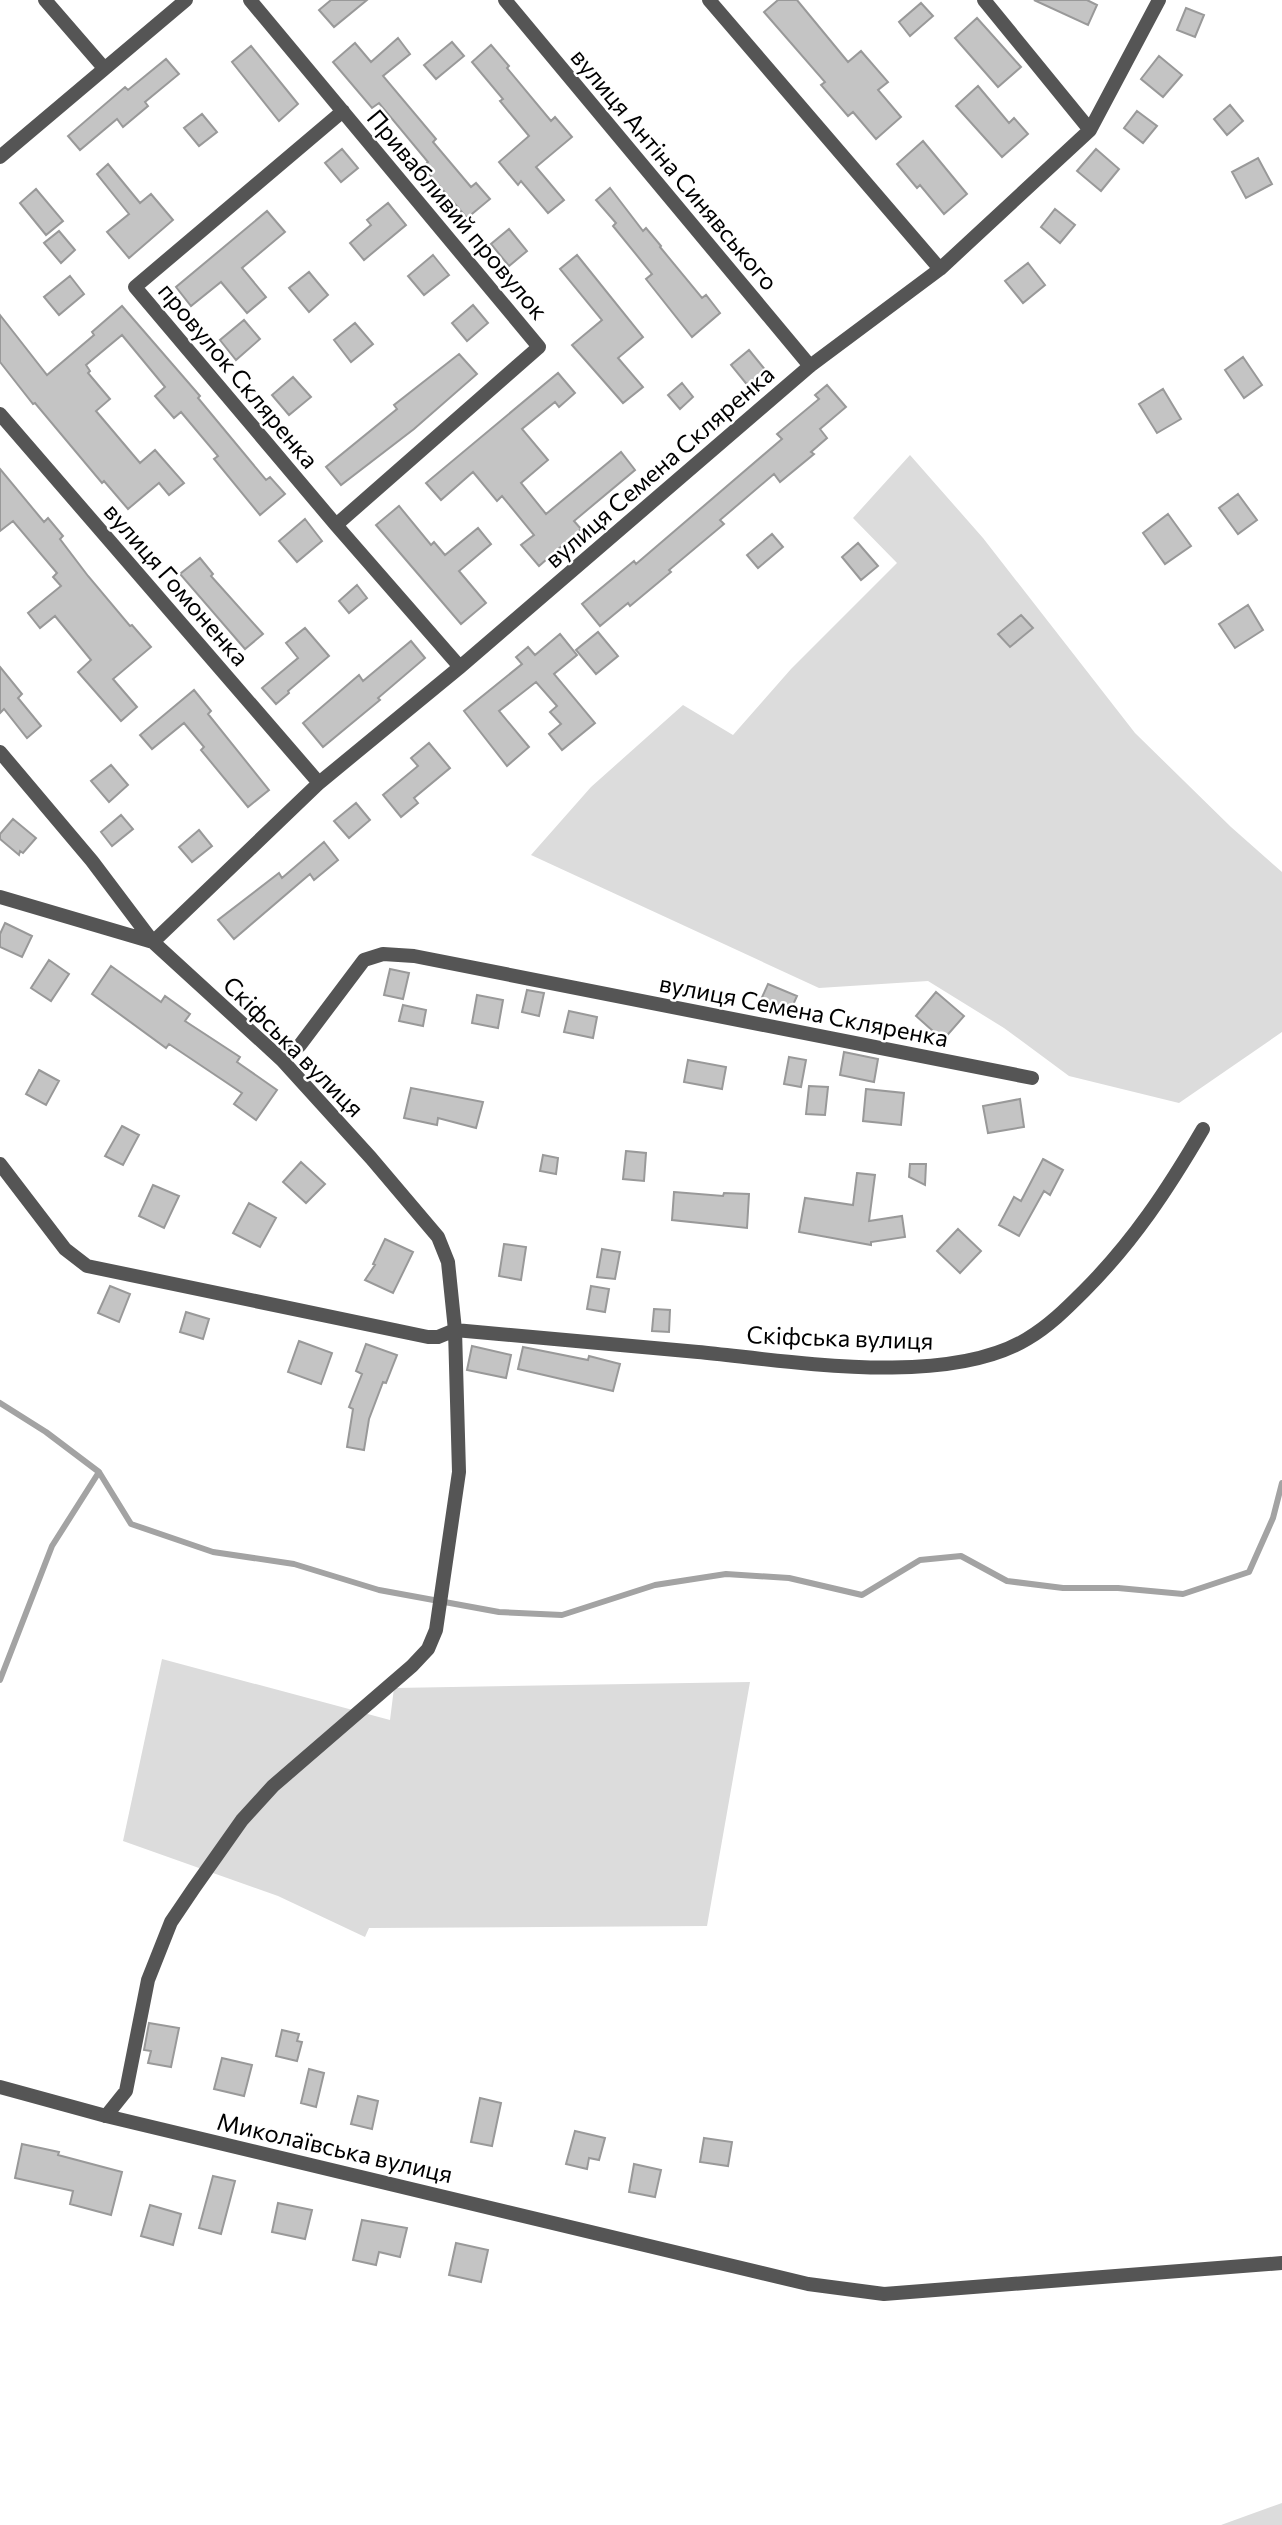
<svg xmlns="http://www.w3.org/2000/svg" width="1282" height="2525" font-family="Commissioner,sans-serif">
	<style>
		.green { fill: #dcdcdc }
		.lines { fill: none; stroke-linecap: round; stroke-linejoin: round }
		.stream { stroke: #a3a3a3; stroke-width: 6 }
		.building { fill: #c4c4c4; stroke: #999; stroke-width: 2 }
		.minor { stroke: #555; stroke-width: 14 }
		.tertiary { stroke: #555; stroke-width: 14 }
		.labels { text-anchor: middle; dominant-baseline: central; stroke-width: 5; stroke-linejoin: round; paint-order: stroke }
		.street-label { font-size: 24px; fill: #000; stroke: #fff }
	</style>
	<rect width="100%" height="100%" fill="#fff"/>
	<!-- green -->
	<path class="green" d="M 910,455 L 983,538 L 1135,733 L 1231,827 L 1282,872 L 1282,1032 L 1179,1103 L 1069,1076 L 1004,1028 L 928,981 L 819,988 L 531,855 L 591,787 L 683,705 L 733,735 L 791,669 L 897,563 L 853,518 Z
		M 162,1659 L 390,1720 L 394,1688 L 750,1682 L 707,1926 L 369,1928 L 365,1937 L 278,1896 L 123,1841 Z
		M 1282,2503 L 1282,2525 L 1221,2525 Z"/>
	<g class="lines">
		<!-- stream -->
		<path class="stream" d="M 0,1403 L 46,1432 L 99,1472 L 131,1524 L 213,1552 L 294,1564 L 379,1590 L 499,1612 L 562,1615 L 655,1585 L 726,1574 L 789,1578 L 862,1595 L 920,1560 L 961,1556 L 1007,1581 L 1063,1588 L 1118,1588 L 1183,1594 L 1249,1572 L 1273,1518 L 1282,1483
			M 0,1680 L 52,1546 L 99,1472"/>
	</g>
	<!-- building -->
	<path class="building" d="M 331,0 L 367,0 L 334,27 L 319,10 Z
		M 778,0 L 797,0 L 848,62 L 861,51 L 888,82 L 878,90 L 901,117 L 876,139 L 853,112 L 848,116 L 821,85 L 825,82 L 764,12 Z
		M 1034,0 L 1087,0 L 1097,5 L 1088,25 Z
		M 921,3 L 933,16 L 910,36 L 899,22 Z
		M 1186,8 L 1204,15 L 1195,37 L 1177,30 Z
		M 977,18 L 1021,67 L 998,87 L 955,38 Z
		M 398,38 L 410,54 L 383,76 L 436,139 L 433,142 L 471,187 L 476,183 L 490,199 L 467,218 L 423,167 L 428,162 L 379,103 L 372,108 L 333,62 L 355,43 L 371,62 Z
		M 452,42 L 464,56 L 436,79 L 424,65 Z
		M 491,45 L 509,66 L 507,68 L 551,121 L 555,117 L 572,137 L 536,167 L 564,200 L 548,213 L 521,181 L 518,185 L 499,162 L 529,136 L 500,101 L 503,99 L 472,62 Z
		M 251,46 L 298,104 L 279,121 L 232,62 Z
		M 1159,56 L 1182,75 L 1163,97 L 1141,79 Z
		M 166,59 L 179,74 L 145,102 L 148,106 L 123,127 L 117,119 L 80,150 L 68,136 L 125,87 L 128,90 Z
		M 978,86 L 1009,123 L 1014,118 L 1028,134 L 1002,157 L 956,106 Z
		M 1230,105 L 1243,121 L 1227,135 L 1214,119 Z
		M 1137,111 L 1157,126 L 1143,143 L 1124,128 Z
		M 202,114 L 217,132 L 199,146 L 184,128 Z
		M 923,141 L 967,194 L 944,214 L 920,185 L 917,188 L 897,164 Z
		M 342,149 L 358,168 L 341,182 L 325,163 Z
		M 1096,149 L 1119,169 L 1101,191 L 1077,171 Z
		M 1258,158 L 1272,184 L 1246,198 L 1232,172 Z
		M 108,164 L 140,203 L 151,194 L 173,220 L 129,258 L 107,232 L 129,214 L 97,174 Z
		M 610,188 L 643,231 L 646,228 L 661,246 L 660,247 L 702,298 L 706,295 L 720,313 L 692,337 L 646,279 L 652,274 L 613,226 L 616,223 L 596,200 Z
		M 36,189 L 63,221 L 46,235 L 20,203 Z
		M 388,203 L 406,225 L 364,260 L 350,243 L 371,225 L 367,220 Z
		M 1055,209 L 1075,225 L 1060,243 L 1041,227 Z
		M 267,211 L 285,232 L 242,268 L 266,297 L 247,313 L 221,282 L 191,306 L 176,287 Z
		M 509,229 L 527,251 L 509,266 L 491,244 Z
		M 59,231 L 75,250 L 61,263 L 44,243 Z
		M 433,255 L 449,275 L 424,295 L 408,276 Z
		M 577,255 L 643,337 L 618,358 L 643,387 L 623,403 L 572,345 L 602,320 L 560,269 Z
		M 1028,263 L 1045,285 L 1023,303 L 1005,281 Z
		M 309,272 L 328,295 L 309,312 L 289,288 Z
		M 70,276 L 84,294 L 59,315 L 44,297 Z
		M 473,305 L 488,323 L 467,341 L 452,323 Z
		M 122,306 L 200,396 L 198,398 L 266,480 L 270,477 L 285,494 L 260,515 L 214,459 L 218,456 L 181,412 L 174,418 L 155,396 L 165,387 L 122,335 L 86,365 L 90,371 L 88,373 L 110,399 L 96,411 L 140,463 L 155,450 L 184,483 L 169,495 L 159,483 L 128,509 L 104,481 L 102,483 L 35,403 L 33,404 L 0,362 L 0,315 L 47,375 L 94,335 L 92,332 Z
		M 244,320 L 260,339 L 236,360 L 220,340 Z
		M 355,323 L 373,344 L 351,362 L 334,340 Z
		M 749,350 L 767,372 L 749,387 L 731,365 Z
		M 459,354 L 477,374 L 414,429 L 341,485 L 326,467 L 397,409 L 394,405 Z
		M 1243,357 L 1262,385 L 1244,398 L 1225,370 Z
		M 558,373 L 575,393 L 559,407 L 555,402 L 522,429 L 548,460 L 521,483 L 546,514 L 621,452 L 635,470 L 574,521 L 581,529 L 539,566 L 521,545 L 534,535 L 502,496 L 497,501 L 473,472 L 441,500 L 426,483 Z
		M 293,377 L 311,397 L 289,415 L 272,395 Z
		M 682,383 L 693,397 L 680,409 L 668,395 Z
		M 827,385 L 846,407 L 820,429 L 827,438 L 811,452 L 814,454 L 780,482 L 774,474 L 720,520 L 724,524 L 669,570 L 671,572 L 630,606 L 628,603 L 600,626 L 582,604 L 634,561 L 636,564 L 782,439 L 777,434 L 819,399 L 815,395 Z
		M 1163,389 L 1181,419 L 1157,433 L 1139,404 Z
		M 0,469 L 44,522 L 48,518 L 63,536 L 60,539 L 88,576 L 130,626 L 132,625 L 151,647 L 113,679 L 137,707 L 121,721 L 78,672 L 91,660 L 55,616 L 40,628 L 28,613 L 61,586 L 53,577 L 57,573 L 13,521 L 0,531 Z
		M 1238,494 L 1257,520 L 1238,534 L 1219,508 Z
		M 399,506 L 431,545 L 434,542 L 445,555 L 478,528 L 491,544 L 459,571 L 486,603 L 461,624 L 376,525 Z
		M 1168,514 L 1191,546 L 1165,564 L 1143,533 Z
		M 305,519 L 322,541 L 297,562 L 279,541 Z
		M 772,534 L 783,547 L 758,568 L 747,555 Z
		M 858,543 L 878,566 L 861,580 L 842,557 Z
		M 200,558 L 213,574 L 211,576 L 263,634 L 245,649 L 180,574 Z
		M 357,585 L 367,598 L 349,613 L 339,601 Z
		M 1248,605 L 1263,630 L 1235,648 L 1219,624 Z
		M 1021,615 L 1033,628 L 1010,647 L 998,634 Z
		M 305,628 L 329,656 L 288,691 L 289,693 L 276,704 L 262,688 L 298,658 L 286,643 Z
		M 598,632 L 618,656 L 596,674 L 576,650 Z
		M 560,634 L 577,655 L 554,674 L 595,723 L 562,750 L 549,734 L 561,724 L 550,712 L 557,706 L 536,682 L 499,711 L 529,747 L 507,766 L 464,711 L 522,664 L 516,657 L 528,647 L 535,655 Z
		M 411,641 L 425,658 L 378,698 L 380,700 L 323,747 L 303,723 L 359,675 L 363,681 Z
		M 0,667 L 22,694 L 18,698 L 41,726 L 27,738 L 4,709 L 0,713 Z
		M 194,690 L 211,711 L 208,714 L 269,790 L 248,807 L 201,750 L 204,747 L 184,723 L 152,749 L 140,735 Z
		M 429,743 L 450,768 L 414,798 L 418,803 L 401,817 L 383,795 L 418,766 L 411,758 Z
		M 111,765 L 128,785 L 109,802 L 91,781 Z
		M 356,803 L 370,820 L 349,838 L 334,821 Z
		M 121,815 L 133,829 L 112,846 L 101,832 Z
		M 13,819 L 36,838 L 23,853 L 20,851 L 19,855 L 0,839 L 0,834 Z
		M 199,830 L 212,846 L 192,862 L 179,847 Z
		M 324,842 L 338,860 L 314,880 L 310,874 L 234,939 L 218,920 L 279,873 L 282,878 Z
		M 5,923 L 32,936 L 22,957 L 0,947 L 0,934 Z
		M 49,960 L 69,974 L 51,1001 L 31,988 Z
		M 111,966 L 161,1002 L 165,996 L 190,1014 L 185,1021 L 240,1057 L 237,1062 L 277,1090 L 256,1120 L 234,1104 L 242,1093 L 169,1044 L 166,1048 L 92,994 Z
		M 390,969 L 409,973 L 403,999 L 384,995 Z
		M 768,984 L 797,996 L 788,1016 L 759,1004 Z
		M 527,990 L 544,993 L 539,1016 L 522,1012 Z
		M 936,992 L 964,1016 L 943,1040 L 916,1016 Z
		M 477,995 L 503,1000 L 498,1028 L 472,1023 Z
		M 403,1005 L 426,1010 L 423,1026 L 399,1021 Z
		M 569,1011 L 597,1017 L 593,1038 L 564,1032 Z
		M 844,1052 L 878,1059 L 874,1082 L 840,1075 Z
		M 789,1057 L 806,1060 L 801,1087 L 784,1084 Z
		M 688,1060 L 726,1067 L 722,1089 L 684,1082 Z
		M 39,1070 L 59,1081 L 46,1105 L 26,1094 Z
		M 809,1086 L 828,1087 L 825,1115 L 806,1114 Z
		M 411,1088 L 483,1102 L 476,1128 L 438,1118 L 437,1125 L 404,1118 Z
		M 866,1089 L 904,1093 L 901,1125 L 863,1121 Z
		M 1020,1099 L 1024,1127 L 988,1133 L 983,1106 Z
		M 122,1126 L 139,1135 L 123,1165 L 105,1156 Z
		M 626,1151 L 646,1153 L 644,1181 L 623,1179 Z
		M 543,1155 L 558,1158 L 556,1174 L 540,1171 Z
		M 1043,1159 L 1063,1170 L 1050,1195 L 1044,1191 L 1019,1236 L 999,1225 L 1014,1197 L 1021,1201 Z
		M 301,1162 L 325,1184 L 306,1203 L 283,1182 Z
		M 910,1164 L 926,1164 L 925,1185 L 909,1177 Z
		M 857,1173 L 875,1175 L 869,1221 L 902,1216 L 905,1237 L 871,1242 L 871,1245 L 799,1232 L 805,1198 L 853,1205 Z
		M 153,1185 L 179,1196 L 164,1228 L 139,1216 Z
		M 674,1192 L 723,1196 L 724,1193 L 749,1194 L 747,1228 L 672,1220 Z
		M 249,1203 L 276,1218 L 260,1247 L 233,1233 Z
		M 958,1229 L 981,1251 L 960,1273 L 937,1251 Z
		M 385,1239 L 413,1252 L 393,1293 L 365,1280 L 375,1265 L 373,1264 Z
		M 504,1244 L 526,1247 L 521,1280 L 499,1276 Z
		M 602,1249 L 620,1252 L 615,1279 L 597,1277 Z
		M 110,1286 L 130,1294 L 119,1322 L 98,1313 Z
		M 591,1286 L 609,1289 L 605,1312 L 587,1309 Z
		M 654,1309 L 670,1310 L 669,1332 L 652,1331 Z
		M 186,1312 L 209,1319 L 203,1339 L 180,1332 Z
		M 299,1341 L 332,1353 L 321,1384 L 288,1372 Z
		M 366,1344 L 397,1355 L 386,1383 L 383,1382 L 369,1419 L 364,1450 L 347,1447 L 353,1409 L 349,1407 L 362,1374 L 356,1371 Z
		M 472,1346 L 511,1355 L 506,1378 L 467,1370 Z
		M 523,1347 L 588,1360 L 589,1356 L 620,1364 L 613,1391 L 518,1369 Z
		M 149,2023 L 179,2028 L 171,2067 L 148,2063 L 151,2051 L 144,2050 Z
		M 282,2030 L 299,2034 L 297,2041 L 302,2042 L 297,2061 L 276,2056 Z
		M 222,2058 L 252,2065 L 244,2096 L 214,2089 Z
		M 309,2069 L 324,2073 L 316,2107 L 301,2103 Z
		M 358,2096 L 378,2101 L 372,2129 L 351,2124 Z
		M 480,2098 L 501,2103 L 492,2146 L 471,2142 Z
		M 575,2131 L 605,2138 L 599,2160 L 589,2158 L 587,2169 L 566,2164 Z
		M 704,2138 L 732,2142 L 728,2166 L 700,2162 Z
		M 22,2144 L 59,2152 L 58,2155 L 122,2172 L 111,2215 L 70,2204 L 73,2191 L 15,2178 Z
		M 634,2164 L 661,2170 L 655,2197 L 629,2192 Z
		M 213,2176 L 235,2181 L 221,2234 L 199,2228 Z
		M 278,2203 L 312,2210 L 305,2239 L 272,2232 Z
		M 150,2205 L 181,2214 L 173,2245 L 141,2236 Z
		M 362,2220 L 407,2228 L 400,2257 L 379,2252 L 376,2265 L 353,2260 Z
		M 456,2243 L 488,2250 L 481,2282 L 449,2275 Z"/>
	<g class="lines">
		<!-- minor -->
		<path class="minor" d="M 45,0 L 104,68
			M 250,0 L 539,347 L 336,525
			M 505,0 L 810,366
			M 709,0 L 940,269
			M 984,0 L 1090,130
			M 343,111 L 135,287 L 336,525 L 460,667
			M 0,157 L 186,0
			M 0,414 L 319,783
			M 0,752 L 92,861 L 153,942
			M 0,897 L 153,942 L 282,1060 L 371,1158 L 438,1237 L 448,1262 L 455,1330 L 459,1472 L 436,1630 L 428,1649 L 412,1666 L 273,1786 L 242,1820 L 194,1888 L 171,1922 L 148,1980 L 126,2091 L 106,2116
			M 153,942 L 319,783 L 460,667 L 810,366 L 940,269 L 1090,130 L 1159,0
			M 282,1060 L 300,1045 L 364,960 L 383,954 L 414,956 L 1032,1078
			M 0,1164 L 65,1249 L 87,1266 L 428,1337 L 438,1337 L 455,1330 C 536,1337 617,1345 698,1352 C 791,1361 946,1388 1027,1339 C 1049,1326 1066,1309 1084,1291 C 1133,1242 1168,1189 1203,1129"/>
		<!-- tertiary -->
		<path class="tertiary" d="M 0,2087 L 106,2116 L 808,2284 L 884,2294 L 1282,2263"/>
	</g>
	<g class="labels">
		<!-- street labels -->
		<g class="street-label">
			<text transform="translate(675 169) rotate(50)">вулиця Антіна Синявського</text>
			<text transform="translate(458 214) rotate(50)">Привабливий провулок</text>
			<text transform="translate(239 375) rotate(50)">провулок Скляренка</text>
			<text transform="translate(659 466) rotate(-41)">вулиця Семена Скляренка</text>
			<text transform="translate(177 584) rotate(49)">вулиця Гомоненка</text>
			<text transform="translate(804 1010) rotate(11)">вулиця Семена Скляренка</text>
			<text transform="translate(294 1046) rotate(45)">Скіфська вулиця</text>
			<text transform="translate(840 1337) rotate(2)">Скіфська вулиця</text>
			<text transform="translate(335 2147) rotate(13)">Миколаївська вулиця</text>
		</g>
	</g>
</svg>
